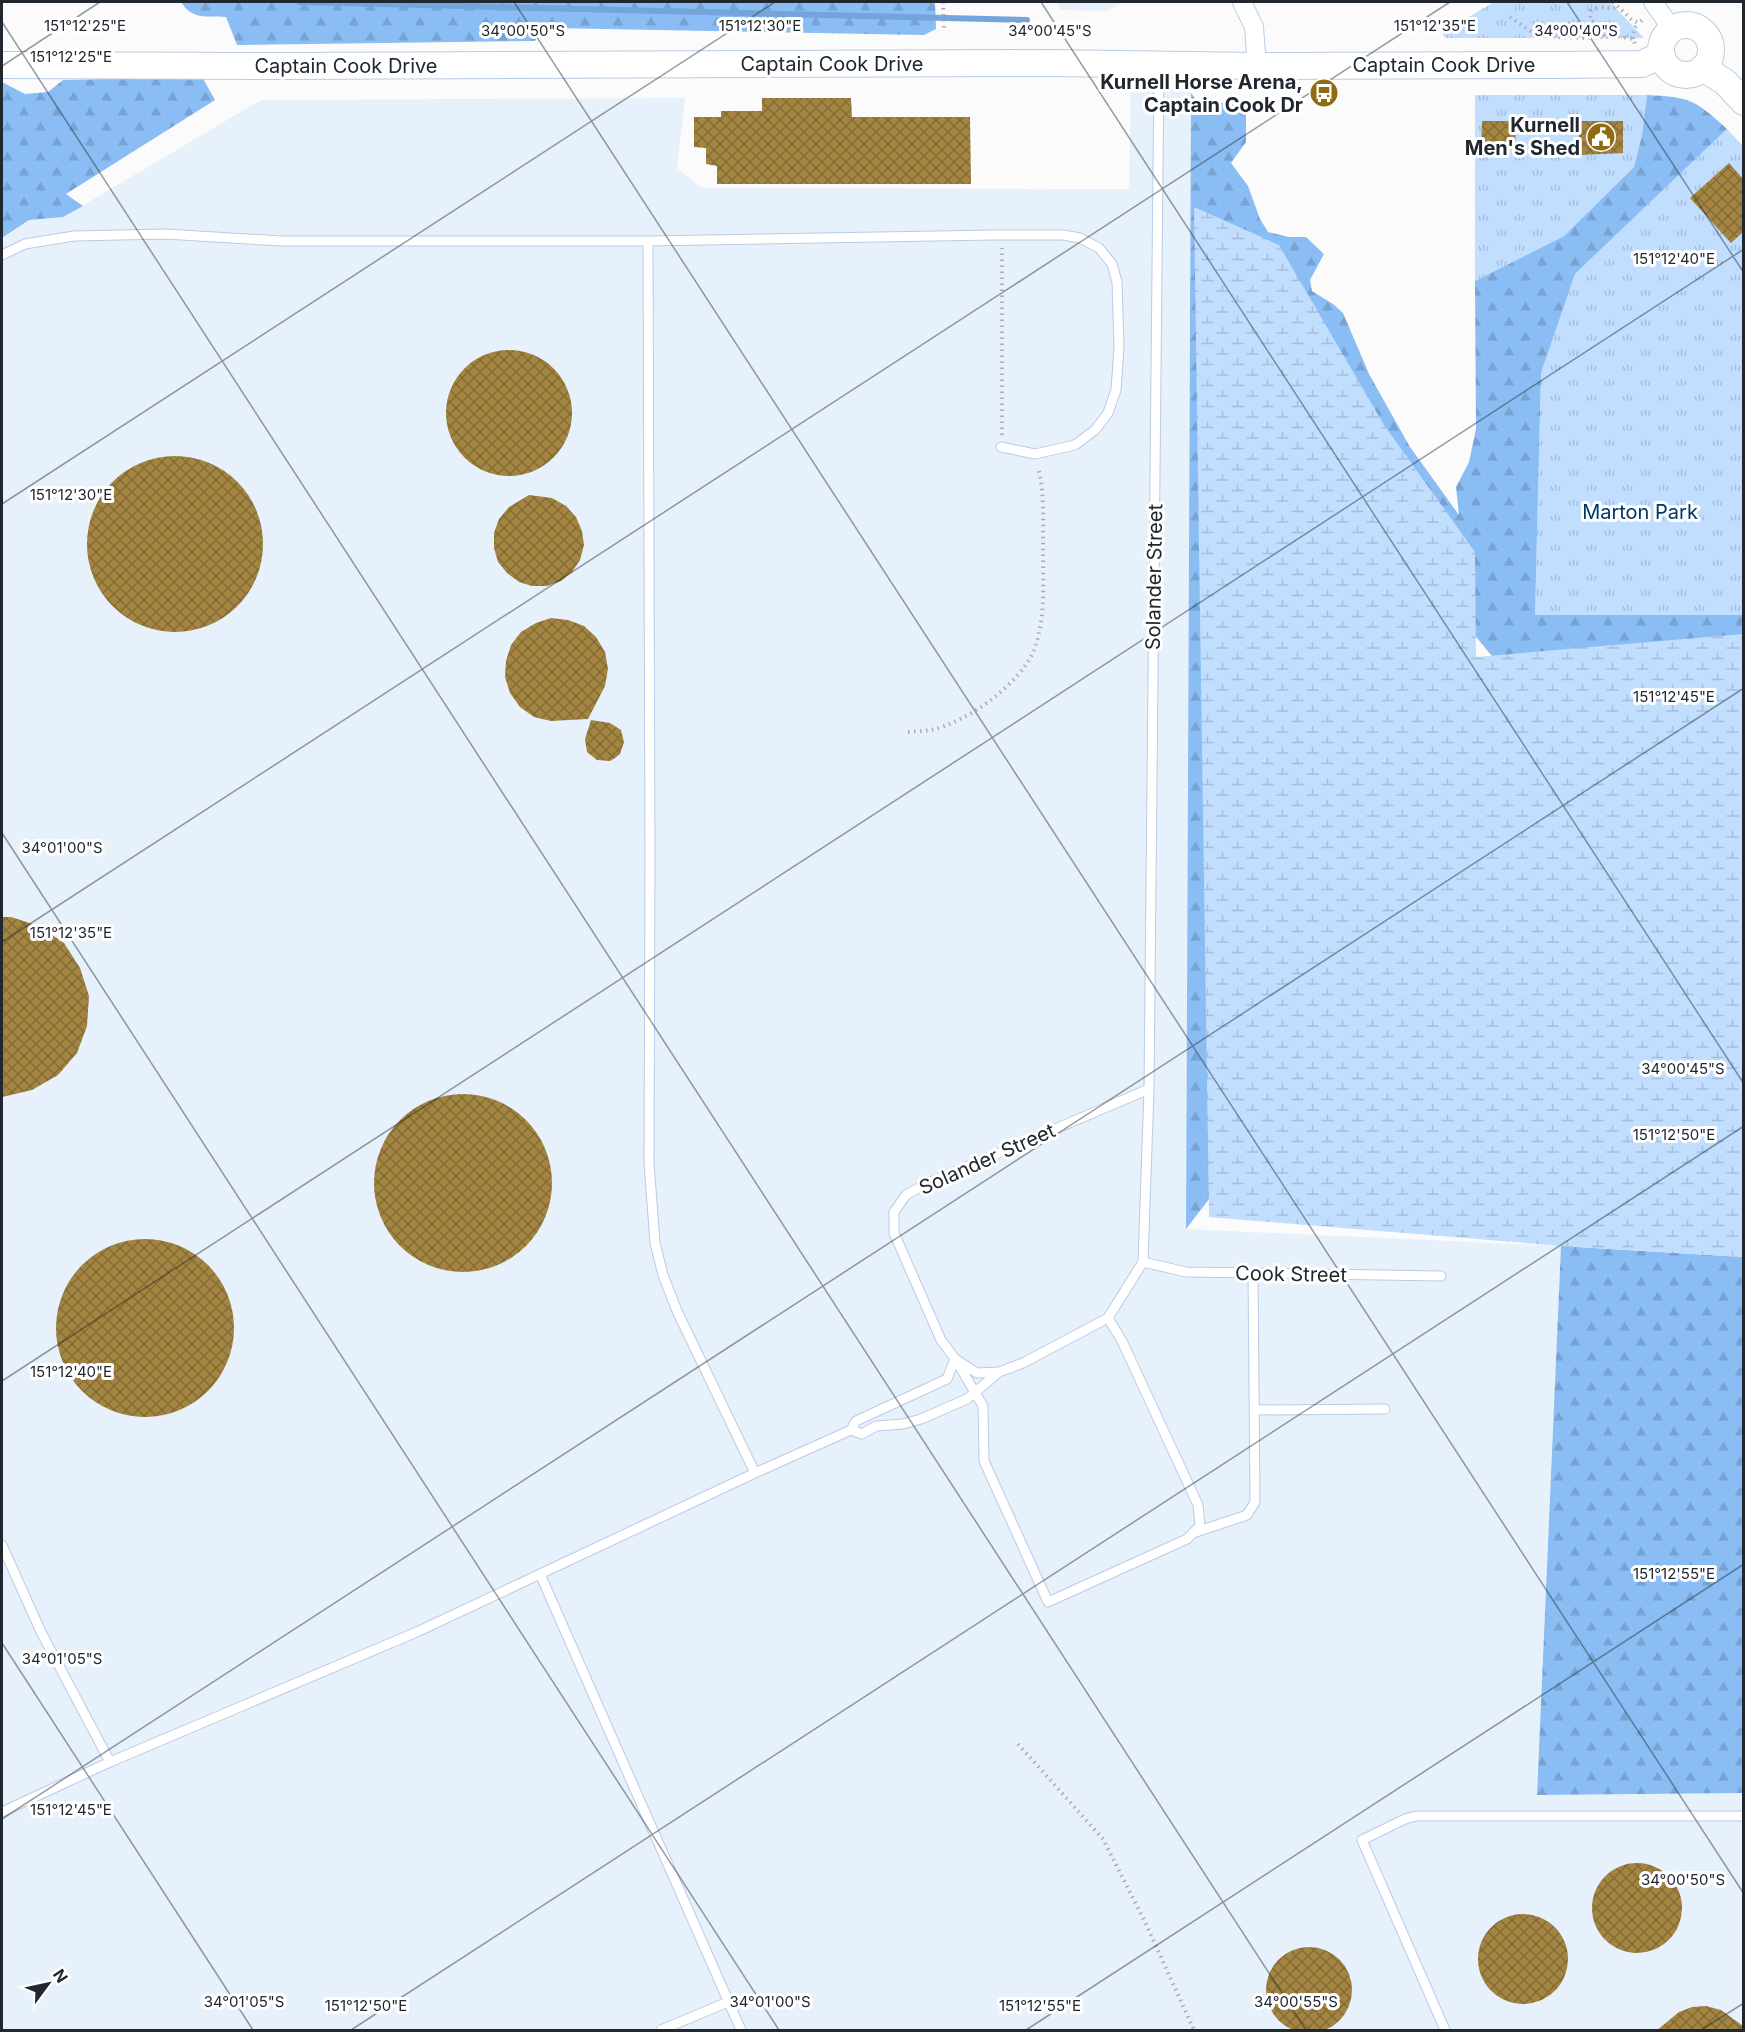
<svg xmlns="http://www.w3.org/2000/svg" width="1745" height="2032" font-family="Inter,sans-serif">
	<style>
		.built { fill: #e7f1fc }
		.grass { fill: url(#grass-tufts) }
		.forest { fill: url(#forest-firs) }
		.wetland { fill: url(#wetland-marsh) }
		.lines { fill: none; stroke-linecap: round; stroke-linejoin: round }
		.stream { stroke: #73a4da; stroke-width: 6 }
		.building { fill: url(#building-cross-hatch) }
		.lane-casing { stroke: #b9cce2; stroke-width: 11 }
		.street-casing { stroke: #b9cce2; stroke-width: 20 }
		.secondary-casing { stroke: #b9cce2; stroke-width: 28 }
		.path { stroke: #abadb0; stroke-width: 4; stroke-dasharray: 1.5 4.5; stroke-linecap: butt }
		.lane { stroke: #fff; stroke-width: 9 }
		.street { stroke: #fff; stroke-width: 18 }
		.secondary { stroke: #fff; stroke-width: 26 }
		.ticks { fill: none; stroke: #20272f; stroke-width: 1.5; stroke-opacity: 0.45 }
		.labels { text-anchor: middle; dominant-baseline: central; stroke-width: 6; stroke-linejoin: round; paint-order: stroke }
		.street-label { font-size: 20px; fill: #20272f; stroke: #fff }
		.poi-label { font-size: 20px; font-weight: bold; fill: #20272f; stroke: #fff; text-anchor: end }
		.park-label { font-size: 20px; fill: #003868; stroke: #fff }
		.ticks-label { font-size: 15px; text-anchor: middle; fill: #20272f; stroke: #fff; stroke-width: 6; stroke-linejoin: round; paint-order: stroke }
	</style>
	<defs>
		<pattern id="grass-tufts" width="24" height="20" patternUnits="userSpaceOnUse" patternTransform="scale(1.5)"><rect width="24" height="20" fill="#c1deff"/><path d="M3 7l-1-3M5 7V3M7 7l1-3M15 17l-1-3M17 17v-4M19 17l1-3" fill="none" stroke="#a6bedb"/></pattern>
		<pattern id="forest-firs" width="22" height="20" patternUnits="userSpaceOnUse" patternTransform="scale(1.5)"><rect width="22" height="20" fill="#8abdf3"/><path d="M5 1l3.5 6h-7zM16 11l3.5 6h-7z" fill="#77a2d1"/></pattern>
		<pattern id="wetland-marsh" width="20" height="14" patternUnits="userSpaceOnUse" patternTransform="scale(1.5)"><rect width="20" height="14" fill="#c1deff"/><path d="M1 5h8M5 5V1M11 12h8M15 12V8" fill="none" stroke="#a6bedb"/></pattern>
		<pattern id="building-cross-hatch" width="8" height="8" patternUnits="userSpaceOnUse" patternTransform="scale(1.5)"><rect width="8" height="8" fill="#a38440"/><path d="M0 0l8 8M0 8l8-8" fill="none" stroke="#846c36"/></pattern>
	</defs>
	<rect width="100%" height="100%" fill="#fbfbfb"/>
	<!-- built -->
	<path class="built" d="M 1056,2 L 1122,2 L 1107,11 L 1061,10 Z
		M 1191,87 L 1186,1229 L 1561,1246 L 1537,1795 L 1743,1793 L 1743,2030 L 2,2030 L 2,239 L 29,220 L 63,217 L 261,100 L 685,98 L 677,168 L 702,188 L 1129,189 L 1131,89 Z"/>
	<!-- grass -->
	<path class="grass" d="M 1494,2 L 1610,2 L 1644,38 L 1445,38 L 1442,33 Z
		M 1475,95 L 1647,95 L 1642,135 L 1634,167 L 1564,236 L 1475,281 Z
		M 1727,129 L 1744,147 L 1743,615 L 1535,615 L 1541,373 L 1575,274 Z"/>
	<!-- forest -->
	<path class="forest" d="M 181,2 L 935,2 L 936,29 L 924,35 L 550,28 L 538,35 L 535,41 L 237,45 L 226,17 C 207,16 192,20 181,2 Z
		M 202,77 L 215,100 L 66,194 L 83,206 L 63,217 L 29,220 L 2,238 L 2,82 L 25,94 L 48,92 L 63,80 Z
		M 1191,93 L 1200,105 L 1229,102 L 1246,114 L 1246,142 L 1231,163 L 1248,186 L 1260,219 L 1268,232 L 1289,237 L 1306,237 L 1324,254 L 1310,280 L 1312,291 L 1333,304 L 1343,313 L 1369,374 L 1410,447 L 1459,515 L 1456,487 L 1469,462 L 1476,429 L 1475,281 L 1564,236 L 1634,167 L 1642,135 L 1647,95 C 1691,97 1695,100 1727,129 L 1575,274 L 1541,373 L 1535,615 L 1743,615 L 1743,661 L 1505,672 L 1463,621 L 1223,1181 L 1186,1229 Z
		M 1561,1246 L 1743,1257 L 1743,1793 L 1537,1795 Z"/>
	<!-- wetland -->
	<path class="wetland" d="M 1194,207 L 1279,245 L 1384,425 L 1475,552 L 1476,657 L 1743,634 L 1743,1257 L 1561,1246 L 1209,1217 Z"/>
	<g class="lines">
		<!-- stream -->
		<path class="stream" d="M 300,2 L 1027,20"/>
	</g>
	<!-- building -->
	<path class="building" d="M 762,98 L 851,98 L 852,117 L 970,117 L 971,184 L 717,184 L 717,166 L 706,164 L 706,148 L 694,147 L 694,117 L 721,117 L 721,111 L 762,111 Z
		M 1482,121 L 1516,121 L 1515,148 L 1481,147 Z
		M 1579,121 L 1623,121 L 1623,153 L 1579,155 Z
		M 1729,163 L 1743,179 L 1743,232 L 1731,243 L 1690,198 Z
		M446 413a63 63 0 1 1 126 0a63 63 0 1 1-126 0Z
		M87 544a88 88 0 1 1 176 0a88 88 0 1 1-176 0Z
		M 529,495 L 552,498 L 566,506 L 576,517 L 582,531 L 584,545 L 580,560 L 572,572 L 561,581 L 547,586 L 532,586 L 519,582 L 507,573 L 498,562 L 494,548 L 494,533 L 499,519 L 509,507 Z
		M 551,618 L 568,620 L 584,626 L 596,637 L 605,652 L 608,669 L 605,686 L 588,719 L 551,721 L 534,717 L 520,707 L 510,693 L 505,677 L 506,661 L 511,645 L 521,632 L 536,623 Z
		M 591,720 L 610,723 L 621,730 L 624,742 L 620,754 L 615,758 L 610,761 L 597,760 L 587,752 L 585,739 Z
		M 2,917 L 11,917 L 39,926 L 64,943 L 80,968 L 89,996 L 87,1026 L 77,1053 L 58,1075 L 32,1090 L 2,1097 Z
		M374 1183a89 89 0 1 1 178 0a89 89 0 1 1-178 0Z
		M56 1328a89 89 0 1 1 178 0a89 89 0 1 1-178 0Z
		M1592 1908a45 45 0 1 1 90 0a45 45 0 1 1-90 0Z
		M1478 1959a45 45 0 1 1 90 0a45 45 0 1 1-90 0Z
		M1266 1990a43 43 0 1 1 86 0a43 43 0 1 1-86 0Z
		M 1706,2006 L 1721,2010 L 1743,2026 L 1743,2031 L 1656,2031 L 1679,2012 L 1692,2007 Z"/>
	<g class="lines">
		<!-- lane casing -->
		<g class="lane-casing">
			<path id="lane" d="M 648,241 L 650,857 L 649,1163 L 655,1243 L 663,1275 L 677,1311 L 755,1473
				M 2,255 L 25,244 L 74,236 L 165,234 L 281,241 L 648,241 L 994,235 L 1063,235 L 1080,238 L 1099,248 L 1112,264 L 1117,282 L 1119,347 L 1116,390 L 1108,413 L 1095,430 L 1075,445 L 1035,454 L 1001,447
				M 1149,1089 L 926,1184 L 906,1195 L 894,1212 L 894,1233 L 941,1340 L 955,1359 L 977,1373 L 999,1372 L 1023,1363 L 1108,1318 L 1143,1262 L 1149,1089 L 1159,66
				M 1143,1262 L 1186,1272 L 1441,1276
				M 957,1362 L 983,1406 L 984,1461 L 1048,1602 L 1187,1539 L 1200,1526 L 1198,1505 L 1122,1341 L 1108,1318
				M 1254,1410 L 1385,1409
				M 851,1430 L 862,1434 L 876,1426 L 903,1424 L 921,1419 L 967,1399 L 999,1372
				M 1196,1532 L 1247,1515 L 1255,1502 L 1253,1273
				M 2,1545 L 41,1632 L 110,1762
				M 540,1574 L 741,2030
				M 2,1812 L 110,1762 L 419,1631 L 755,1473 L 851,1430 L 856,1421 L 947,1379 L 955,1359
				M 661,2030 L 728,2002
				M 1445,2030 L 1362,1840 L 1405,1819 L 1416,1816 L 1744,1816"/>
		</g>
		<!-- street casing -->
		<g class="street-casing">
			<path id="street" d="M 1242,2 L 1254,27 L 1257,66
				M 1653,2 L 1672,29"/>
		</g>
		<!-- secondary casing -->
		<g class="secondary-casing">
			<path id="secondary" d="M1661 50a25 25 0 1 1 50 0a25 25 0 1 1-50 0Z
				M 2,65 L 278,66 L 1050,63 L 1257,66 L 1558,65 L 1642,64 L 1661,55
				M 1703,68 L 1725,82 L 1744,102"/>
		</g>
		<!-- path -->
		<path class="path" d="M 943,2 L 944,28
			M 1613,2 L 1631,19 L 1638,23 L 1645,18
			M 1510,17 L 1535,34 L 1555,37 L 1584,38 L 1617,36 L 1633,39 L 1635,44
			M 1604,36 L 1601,29 L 1590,19 L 1591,11 C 1604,3 1607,12 1619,6
			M 1633,39 L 1634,29 L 1638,23
			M 1002,435 L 1002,248
			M 908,732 C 916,731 924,731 931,730 C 968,722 1020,684 1034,650 C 1046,619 1043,581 1043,549 C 1043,522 1045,494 1038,467
			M 1018,1744 L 1103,1839 L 1146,1924 L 1194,2030"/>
		<!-- lane -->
		<use href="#lane" class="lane"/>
		<!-- street -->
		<use href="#street" class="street"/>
		<!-- secondary -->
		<use href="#secondary" class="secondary"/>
	</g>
	<!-- ticks -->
	<path class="ticks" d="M 514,2 L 1744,1894M 1041,2 L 1744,1084M 1567,2 L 1744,273M 2,22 L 1306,2030M 2,66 L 100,2M 2,504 L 775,2M 2,833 L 779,2030M 2,942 L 1450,2M 2,1381 L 1744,249M 2,1643 L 253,2030M 2,1819 L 1744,688M 351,2030 L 1744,1126M 1026,2030 L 1744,1564M 1701,2030 L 1744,2003"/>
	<!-- icons -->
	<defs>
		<g id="bus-disc" transform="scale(1.5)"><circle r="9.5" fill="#8f6c11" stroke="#fff"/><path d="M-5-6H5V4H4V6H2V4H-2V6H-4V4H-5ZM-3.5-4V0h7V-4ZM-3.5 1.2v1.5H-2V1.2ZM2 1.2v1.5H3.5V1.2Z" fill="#fff"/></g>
		<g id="civic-disc" transform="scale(1.5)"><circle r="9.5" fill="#8f6c11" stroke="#fff"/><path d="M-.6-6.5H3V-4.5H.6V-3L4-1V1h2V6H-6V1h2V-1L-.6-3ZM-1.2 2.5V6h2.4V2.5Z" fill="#fff"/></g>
	</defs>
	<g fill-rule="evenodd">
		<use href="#bus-disc" x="1324" y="93"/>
		<use href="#civic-disc" x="1601" y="137"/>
	</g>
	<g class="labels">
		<!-- street labels -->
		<g class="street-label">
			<text x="832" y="64">Captain Cook Drive</text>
			<text x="1444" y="65">Captain Cook Drive</text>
			<text x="346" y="66">Captain Cook Drive</text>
			<text transform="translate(1154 577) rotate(-89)">Solander Street</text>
			<text transform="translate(987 1159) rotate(-24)">Solander Street</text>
			<text transform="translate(1291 1274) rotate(1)">Cook Street</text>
		</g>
		<!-- poi labels -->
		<g class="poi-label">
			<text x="1303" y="82">Kurnell Horse Arena,<tspan x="1303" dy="23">Captain Cook Dr</tspan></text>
			<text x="1580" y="125">Kurnell<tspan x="1580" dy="23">Men's Shed</tspan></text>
		</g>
		<!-- park labels -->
		<g class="park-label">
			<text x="1640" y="512">Marton Park</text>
		</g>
	</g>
	<g class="ticks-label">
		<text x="85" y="31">151°12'25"E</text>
		<text x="760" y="31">151°12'30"E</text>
		<text x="1435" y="31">151°12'35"E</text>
		<text x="1050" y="36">34°00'45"S</text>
		<text x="523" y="36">34°00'50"S</text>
		<text x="1576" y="36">34°00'40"S</text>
		<text x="71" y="62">151°12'25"E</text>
		<text x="1674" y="264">151°12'40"E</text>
		<text x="71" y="500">151°12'30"E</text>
		<text x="1674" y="702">151°12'45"E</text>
		<text x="62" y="853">34°01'00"S</text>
		<text x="71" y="938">151°12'35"E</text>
		<text x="1683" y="1074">34°00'45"S</text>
		<text x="1674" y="1140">151°12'50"E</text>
		<text x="71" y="1377">151°12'40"E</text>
		<text x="1674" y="1579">151°12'55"E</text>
		<text x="62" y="1664">34°01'05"S</text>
		<text x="71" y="1815">151°12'45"E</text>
		<text x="1683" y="1885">34°00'50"S</text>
		<text x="244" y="2007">34°01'05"S</text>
		<text x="770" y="2007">34°01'00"S</text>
		<text x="1296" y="2007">34°00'55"S</text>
		<text x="366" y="2011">151°12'50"E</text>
		<text x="1040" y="2011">151°12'55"E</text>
	</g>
	<!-- border -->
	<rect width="1745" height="2032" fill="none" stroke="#20272f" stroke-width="6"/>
	<!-- north arrow -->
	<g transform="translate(48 1984) rotate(57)" stroke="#ffffff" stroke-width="4.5" paint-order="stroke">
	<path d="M0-4.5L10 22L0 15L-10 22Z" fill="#20272f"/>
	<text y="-9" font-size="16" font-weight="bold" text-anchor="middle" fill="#20272f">N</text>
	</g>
</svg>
